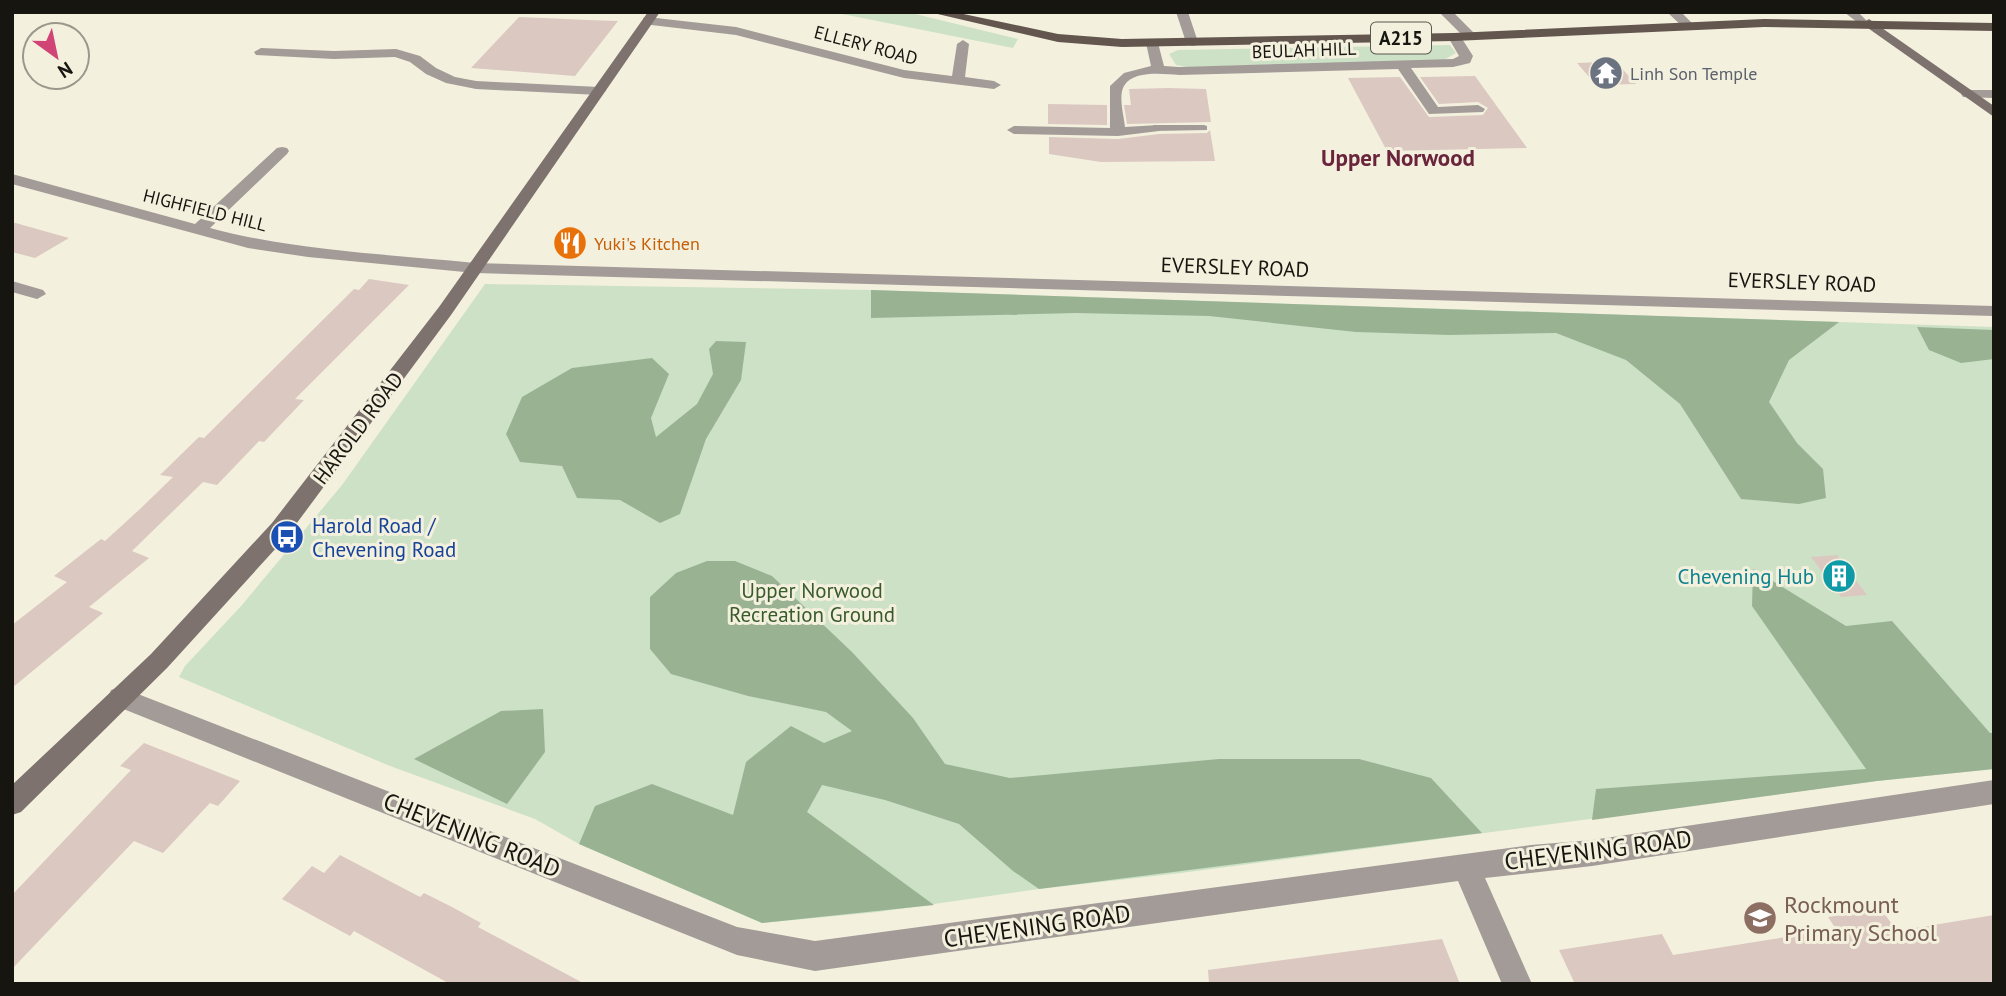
<svg xmlns="http://www.w3.org/2000/svg" width="2006" height="996" font-family="'PT Sans',sans-serif">
	<style>
		.green { fill: #cde1c7 }
		.forest { fill: #99b392 }
		.building { fill: #dbc8c0 }
		.lines { fill: none; stroke-linecap: round; stroke-linejoin: round }
		.lane { fill: #a29b97; fill-rule: evenodd }
		.street { fill: #a29b97; fill-rule: evenodd }
		.secondary { fill: #7d726d; fill-rule: evenodd }
		.primary { fill: #63564f; fill-rule: evenodd }
		.labels { text-anchor: middle; dominant-baseline: central; stroke-width: 6; stroke-linejoin: round; paint-order: stroke }
		.far-street-label { font-size: 18px; fill: #16150f; stroke: #f4f0de }
		.far-worship-label { font-size: 18px; fill: #5b616d; stroke: #f4f0de; text-anchor: start }
		.far-food-label { font-size: 18px; fill: #c56008; stroke: #f4f0de; text-anchor: start }
		.shield { fill: #f4f0de; stroke: #59574d; stroke-width: 2 }
		.shield-label { font-size: 19px; font-weight: bold; fill: #16150f }
		.street-label { font-size: 21px; fill: #16150f; stroke: #f4f0de }
		.transit-label { font-size: 21px; fill: #164399; stroke: #f4f0de; text-anchor: start }
		.culture-label { font-size: 21px; fill: #0d838f; stroke: #f4f0de; text-anchor: end }
		.park-label { font-size: 21px; fill: #385b2c; stroke: #f4f0de }
		.far-district-label { font-size: 23px; font-weight: bold; fill: #6a253c; stroke: #f4f0de }
		.near-street-label { font-size: 24px; fill: #16150f; stroke: #f4f0de }
		.near-education-label { font-size: 24px; fill: #785e54; stroke: #f4f0de; text-anchor: start }
	</style>
	<rect width="100%" height="100%" fill="#f4f0de"/>
	<!-- green -->
	<path class="green" d="M 832,12 L 907,12 L 1018,39 L 1013,48 Z
		M 1450,45 L 1456,53 L 1444,60 L 1187,67 L 1176,65 L 1169,54 L 1178,50 Z
		M 485,284 L 871,290 L 1994,327 L 1994,769 L 1877,781 L 1181,873 L 1039,889 L 878,912 L 762,923 L 579,844 L 535,819 L 390,766 L 179,677 L 185,666 L 242,605 L 342,485 Z"/>
	<!-- forest -->
	<path class="forest" d="M 871,290 L 1839,322 L 1789,360 L 1769,402 L 1797,443 L 1823,469 L 1826,498 L 1799,504 L 1741,499 L 1680,404 L 1626,360 L 1556,333 L 1449,335 L 1356,332 L 1209,316 L 1076,313 L 871,318 Z
		M 1917,327 L 1994,330 L 1994,359 L 1961,363 L 1929,350 Z
		M 716,341 L 746,342 L 741,380 L 706,439 L 680,514 L 660,523 L 620,500 L 577,498 L 562,466 L 520,462 L 506,434 L 522,397 L 572,368 L 652,358 L 669,374 L 651,418 L 656,437 L 697,404 L 713,374 L 709,349 Z
		M 707,561 L 735,561 L 772,576 L 852,652 L 913,718 L 945,764 L 1010,778 L 1219,759 L 1359,759 L 1431,778 L 1482,833 L 1039,889 L 1013,871 L 959,824 L 885,800 L 822,785 L 807,812 L 934,905 L 762,923 L 579,844 L 595,806 L 652,784 L 733,815 L 746,762 L 791,726 L 824,743 L 852,731 L 826,712 L 748,696 L 671,674 L 650,649 L 650,597 L 676,573 Z
		M 1753,569 L 1846,626 L 1892,621 L 1990,733 L 1994,733 L 1994,769 L 1877,781 L 1592,820 L 1596,789 L 1866,769 L 1752,606 Z
		M 543,709 L 545,752 L 507,804 L 414,759 L 501,711 Z"/>
	<!-- building -->
	<path class="building" d="M 519,17 L 588,20 L 618,21 L 575,76 L 471,68 Z
		M 1605,59 L 1617,63 L 1636,84 L 1596,85 L 1577,63 L 1602,62 Z
		M 1475,76 L 1527,148 L 1387,151 L 1348,78 L 1400,77 L 1429,117 L 1483,115 L 1488,108 L 1478,102 L 1439,104 L 1420,77 Z
		M 1168,88 L 1206,89 L 1211,122 L 1127,124 L 1124,105 L 1131,105 L 1129,89 Z
		M 1048,104 L 1107,105 L 1107,125 L 1048,124 Z
		M 1210,130 L 1215,161 L 1101,162 L 1049,154 L 1049,137 L 1118,139 L 1159,134 L 1207,133 Z
		M 12,222 L 69,238 L 35,258 L 12,252 Z
		M 369,279 L 409,285 L 295,399 L 304,400 L 264,442 L 259,441 L 217,485 L 203,482 L 132,551 L 149,558 L 89,607 L 103,613 L 12,688 L 12,625 L 67,582 L 54,576 L 101,539 L 105,541 L 140,509 L 173,477 L 160,475 L 199,437 L 204,438 L 354,289 L 359,290 Z
		M 1837,555 L 1867,595 L 1841,597 L 1811,557 Z
		M 144,743 L 240,781 L 218,806 L 210,803 L 163,853 L 134,841 L 12,969 L 12,895 L 131,770 L 120,766 Z
		M 340,855 L 420,897 L 424,893 L 452,907 L 481,923 L 478,927 L 585,984 L 450,984 L 354,931 L 350,936 L 282,899 L 312,866 L 324,873 Z
		M 1881,909 L 1897,931 L 1994,915 L 1994,984 L 1575,984 L 1559,950 L 1662,934 L 1673,955 L 1836,929 L 1828,917 Z
		M 1442,939 L 1460,984 L 1209,984 L 1208,970 Z"/>
	<g class="lines">
		<!-- lane -->
		<path class="lane" d="M 1204,125 L 1207,126 L 1207,130 L 1154,131 L 1150,128 L 1154,125 Z"/>
		<!-- street -->
		<path class="street" d="M 1176,12 L 1188,12 L 1198,42 L 1197,45 L 1192,46 L 1186,42 Z
			M 1439,12 L 1453,12 L 1477,36 L 1476,39 L 1466,39 Z
			M 1667,12 L 1681,12 L 1696,27 L 1694,30 L 1686,30 Z
			M 1844,12 L 1858,12 L 1868,22 L 1862,26 Z
			M 647,17 L 736,27 L 904,70 L 952,76 L 957,44 L 963,40 L 969,44 L 965,77 L 994,81 L 1001,85 L 994,89 L 904,78 L 736,35 L 643,24 L 643,18 Z
			M 1454,33 L 1459,34 L 1473,56 L 1470,63 L 1453,67 L 1411,68 L 1438,107 L 1478,105 L 1485,109 L 1483,112 L 1429,114 L 1398,69 L 1179,75 C 1164,74 1133,70 1124,86 C 1118,96 1124,116 1125,127 L 1159,125 L 1161,128 L 1159,131 L 1118,136 L 1014,134 L 1007,130 L 1014,126 L 1110,128 L 1110,86 L 1124,73 L 1151,66 L 1146,43 L 1152,39 L 1158,43 L 1164,66 L 1179,67 L 1453,59 L 1459,56 L 1448,37 Z
			M 261,48 L 334,51 L 396,49 L 420,56 L 436,68 L 455,77 L 476,81 L 599,87 L 606,91 L 599,95 L 476,89 L 446,83 L 426,74 L 410,62 L 395,57 L 334,59 L 256,55 L 254,52 Z
			M 1968,90 L 1994,90 L 1994,98 L 1963,97 L 1961,94 Z
			M 282,147 L 287,148 L 289,151 L 287,154 L 210,228 C 296,251 386,254 475,263 L 1994,306 L 1994,316 L 475,273 L 308,257 L 248,248 L 12,184 L 12,174 L 195,224 L 277,148 Z
			M 12,281 L 43,290 L 46,294 L 37,299 L 12,292 Z
			M 120,687 L 737,927 L 815,941 L 1531,845 L 1592,840 L 1994,780 L 1994,804 L 1592,866 L 1485,878 L 1532,984 L 1502,984 L 1458,881 L 815,971 L 737,955 L 111,704 L 108,697 L 111,690 Z"/>
		<!-- secondary -->
		<path class="secondary" d="M 648,12 L 660,12 L 451,315 L 288,535 L 167,668 L 21,812 L 12,815 L 12,785 L 151,654 L 272,523 L 439,307 Z
			M 1869,19 L 1994,106 L 1994,117 L 1865,26 L 1863,23 Z"/>
		<!-- primary -->
		<path class="primary" d="M 929,12 L 954,12 L 1058,34 L 1122,39 L 1454,33 L 1764,19 L 1994,23 L 1994,31 L 1764,27 L 1454,41 L 1122,47 L 1058,42 Z"/>
	</g>
	<!-- icons -->
	<defs>
		<g id="temple-disc" transform="scale(1.75)"><circle r="9.5" fill="#6b7280" stroke="#f4f0de"/><path d="M0-6L5-2H3V0L6.5 2.5H4V6H1.5V3h-3V6H-4V2.5H-6.5L-3 0V-2H-5Z" fill="#fff"/></g>
		<g id="restaurant-disc" transform="scale(1.75)"><circle r="9.5" fill="#e8710a" stroke="#f4f0de"/><path d="M-5-6h1v4h1v-4h1v4h1v-4h1v5L-1.5 .5V6h-2V.5L-5-1ZM5-6V6H3V1.5H1.5Q1.5-4 5-6Z" fill="#fff"/></g>
		<g id="bus-disc" transform="scale(1.75)"><circle r="9.5" fill="#1a4fb4" stroke="#f4f0de"/><path d="M-5-6H5V4H4V6H2V4H-2V6H-4V4H-5ZM-3.5-4V0h7V-4ZM-3.5 1.2v1.5H-2V1.2ZM2 1.2v1.5H3.5V1.2Z" fill="#fff"/></g>
		<g id="building-disc" transform="scale(1.75)"><circle r="9.5" fill="#0f9aa8" stroke="#f4f0de"/><path d="M-4-6H4V6H1V3H-1V6H-4ZM-2.5-4.3h1.7v1.8h-1.7ZM.8-4.3h1.7v1.8H.8ZM-2.5-1h1.7V.8h-1.7ZM.8-1h1.7V.8H.8Z" fill="#fff"/></g>
		<g id="school-disc" transform="scale(1.75)"><circle r="9.5" fill="#8d6e63" stroke="#f4f0de"/><path d="M0-5L7-2L0 1L-7-2ZM-4 1L0 2.5L4 1V4Q0 6-4 4Z" fill="#fff"/></g>
	</defs>
	<g fill-rule="evenodd">
		<use href="#temple-disc" x="1606" y="73"/>
		<use href="#restaurant-disc" x="570" y="243"/>
		<use href="#bus-disc" x="287" y="537"/>
		<use href="#building-disc" x="1839" y="576"/>
		<use href="#school-disc" x="1760" y="918"/>
	</g>
	<g class="labels">
		<!-- far-street labels -->
		<g class="far-street-label">
			<text transform="translate(866 45) rotate(15)">ELLERY ROAD</text>
			<text transform="translate(1304 50) rotate(-2)">BEULAH HILL</text>
			<text transform="translate(205 210) rotate(14)">HIGHFIELD HILL</text>
		</g>
		<!-- far-worship labels -->
		<g class="far-worship-label">
			<text x="1630" y="73">Linh Son Temple</text>
		</g>
		<!-- far-food labels -->
		<g class="far-food-label">
			<text x="594" y="243">Yuki's Kitchen</text>
		</g>
		<!-- shield labels -->
		<rect class="shield" x="1371" y="22.5" width="60" height="31" rx="5"/>
		<g class="shield-label">
			<text x="1401" y="38">A215</text>
		</g>
		<!-- street labels -->
		<g class="street-label">
			<text transform="translate(1235 267) rotate(2)">EVERSLEY ROAD</text>
			<text transform="translate(1802 282) rotate(2)">EVERSLEY ROAD</text>
			<text transform="translate(358 428) rotate(-53)">HAROLD ROAD</text>
		</g>
		<!-- transit labels -->
		<g class="transit-label">
			<text x="312" y="525">Harold Road /<tspan x="312" dy="24">Chevening Road</tspan></text>
		</g>
		<!-- culture labels -->
		<g class="culture-label">
			<text x="1814" y="576">Chevening Hub</text>
		</g>
		<!-- park labels -->
		<g class="park-label">
			<text x="812" y="590">Upper Norwood<tspan x="812" dy="24">Recreation Ground</tspan></text>
		</g>
		<!-- far-district labels -->
		<g class="far-district-label">
			<text x="1398" y="157">Upper Norwood</text>
		</g>
		<!-- near-street labels -->
		<g class="near-street-label">
			<text transform="translate(472 835) rotate(22)">CHEVENING ROAD</text>
			<text transform="translate(1598 850) rotate(-7)">CHEVENING ROAD</text>
			<text transform="translate(1037 926) rotate(-8)">CHEVENING ROAD</text>
		</g>
		<!-- near-education labels -->
		<g class="near-education-label">
			<text x="1784" y="904">Rockmount<tspan x="1784" dy="28">Primary School</tspan></text>
		</g>
	</g>
	<!-- border -->
	<rect width="2006" height="996" fill="none" stroke="#16150f" stroke-width="28"/>
	<!-- north arrow -->
	<g transform="translate(56 56) rotate(147)"><circle r="33" fill="#f4f0de" stroke="#9b988b" stroke-width="2"/>
	<path d="M0-5L12 26L0 18L-12 26Z" fill="#d04476"/>
	<text y="-10" font-size="19" font-weight="bold" text-anchor="middle" fill="#16150f">N</text>
	</g>
</svg>
